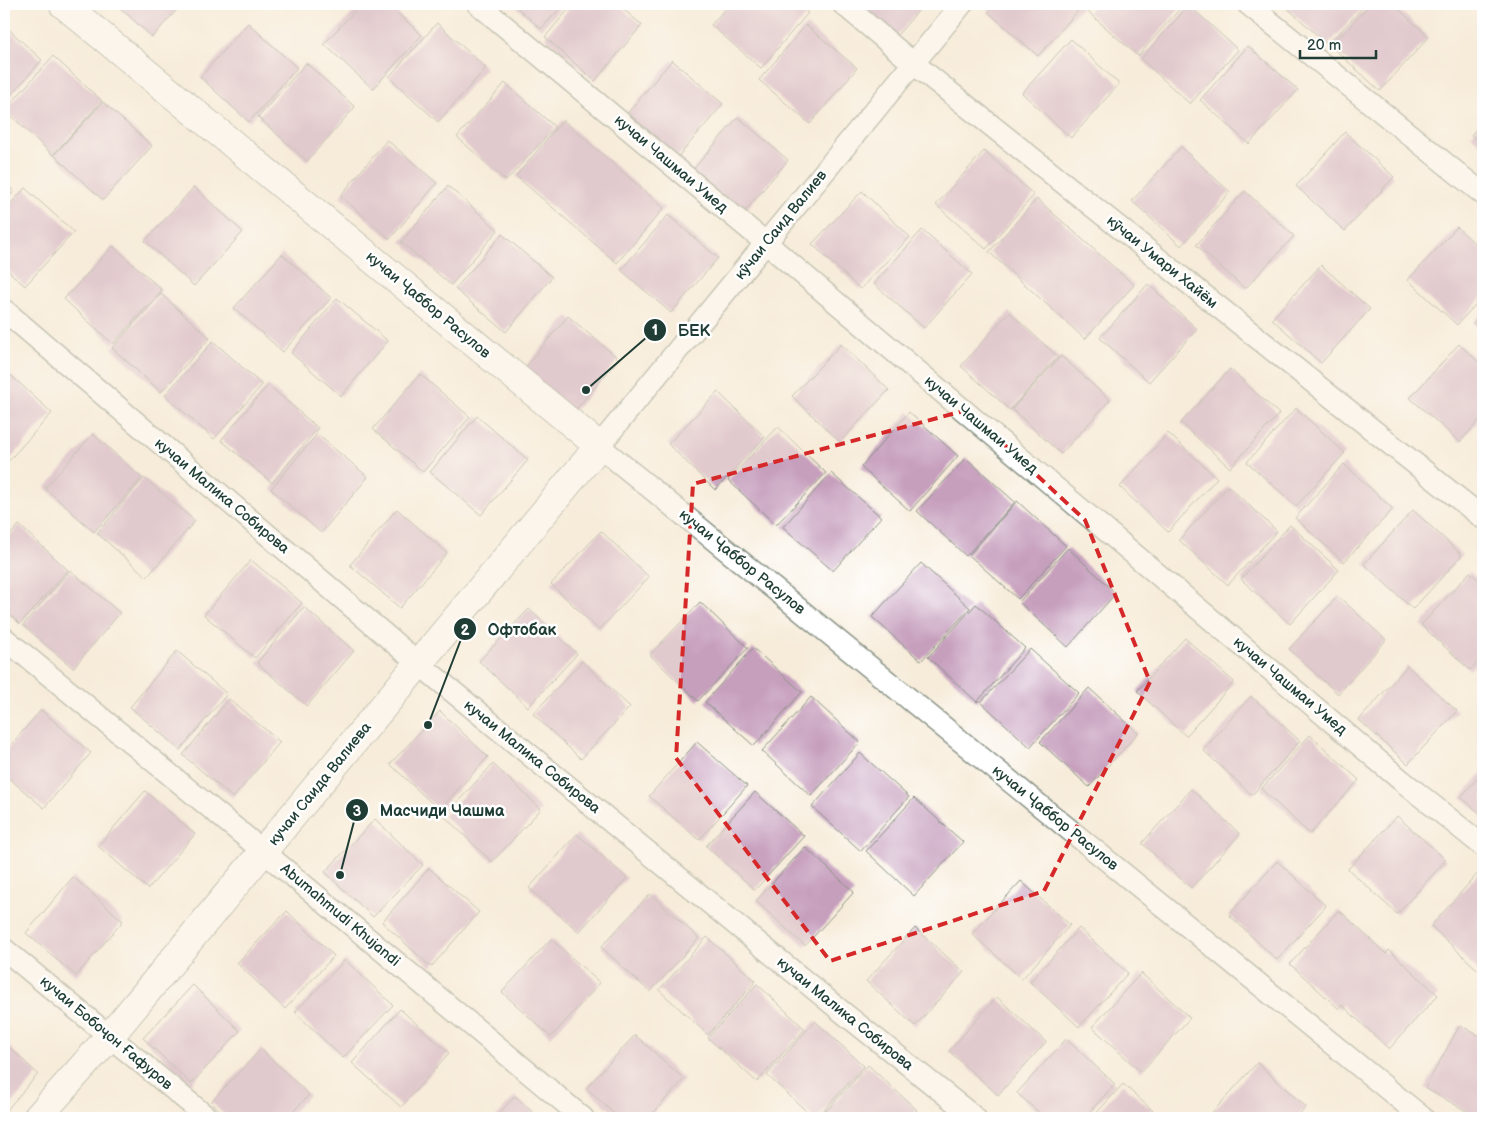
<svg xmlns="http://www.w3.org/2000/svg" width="1487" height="1122" font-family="'Balsamiq Sans',sans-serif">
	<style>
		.building { fill: #c69fbd }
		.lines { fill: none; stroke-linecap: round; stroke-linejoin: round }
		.street-casing { stroke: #8b9487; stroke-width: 24 }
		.secondary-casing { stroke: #8b9487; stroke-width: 30 }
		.street { stroke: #fff; stroke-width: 21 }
		.secondary { stroke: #fff; stroke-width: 28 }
		.marked { fill: none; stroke: #d62828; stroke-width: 4; stroke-dasharray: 10 6; stroke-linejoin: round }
		.labels { text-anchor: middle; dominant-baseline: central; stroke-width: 5; stroke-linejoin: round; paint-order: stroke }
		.street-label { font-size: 15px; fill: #1f3d34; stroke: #fff }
		.leader { fill: none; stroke: #1f3d34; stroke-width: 2 }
		.callout-dot { fill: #1f3d34; stroke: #fff; stroke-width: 2 }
		.mark-label { font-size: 15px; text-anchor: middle; font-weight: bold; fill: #fff }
		.callout-label { font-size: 16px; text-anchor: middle; font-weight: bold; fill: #1f3d34; stroke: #fff; stroke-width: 5; stroke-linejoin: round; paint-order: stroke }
	</style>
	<rect width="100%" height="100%" fill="#fff"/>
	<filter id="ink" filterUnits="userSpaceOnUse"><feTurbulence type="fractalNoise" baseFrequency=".02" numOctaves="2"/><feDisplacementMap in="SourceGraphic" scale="10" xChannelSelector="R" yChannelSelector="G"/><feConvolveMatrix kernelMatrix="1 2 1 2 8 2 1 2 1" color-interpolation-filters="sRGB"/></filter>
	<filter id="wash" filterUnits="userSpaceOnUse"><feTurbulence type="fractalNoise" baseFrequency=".0096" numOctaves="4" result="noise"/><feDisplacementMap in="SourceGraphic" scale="20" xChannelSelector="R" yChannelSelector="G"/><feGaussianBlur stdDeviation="1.12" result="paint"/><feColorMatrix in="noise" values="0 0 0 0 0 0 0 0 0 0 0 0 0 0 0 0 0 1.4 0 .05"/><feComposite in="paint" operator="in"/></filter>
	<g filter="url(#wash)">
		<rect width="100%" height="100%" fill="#f7ecda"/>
		<g id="blocks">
			<!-- building -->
			<path class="building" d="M 116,4 L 182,4 L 152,37 Z
				M 361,4 L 387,4 L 422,35 L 373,89 L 324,44 Z
				M 513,4 L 564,4 L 541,29 Z
				M 573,4 L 617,4 L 642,25 L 595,81 L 545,37 Z
				M 729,4 L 797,4 L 808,13 L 761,68 L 711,25 Z
				M 852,4 L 924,4 L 894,39 Z
				M 995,4 L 1084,4 L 1038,56 L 988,12 Z
				M 1095,4 L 1184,4 L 1138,56 L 1088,12 Z
				M 1283,4 L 1366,4 L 1328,45 Z
				M 1370,4 L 1393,4 L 1429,37 L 1380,91 L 1331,46 Z
				M 1189,5 L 1238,50 L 1190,104 L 1141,59 Z
				M 248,23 L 297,68 L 249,122 L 200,77 Z
				M 437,23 L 486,68 L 438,122 L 389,77 Z
				M 4,25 L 42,60 L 4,103 Z
				M 806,25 L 857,68 L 810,124 L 759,80 Z
				M 1071,39 L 1119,84 L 1071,138 L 1022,93 Z
				M 1248,46 L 1298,90 L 1249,144 L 1200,100 Z
				M 53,56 L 102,101 L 53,155 L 5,110 Z
				M 672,60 L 723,104 L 676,159 L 625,116 Z
				M 306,63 L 355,107 L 307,161 L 258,117 Z
				M 505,83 L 555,127 L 506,181 L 457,137 Z
				M 103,102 L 152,146 L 103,200 L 54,155 Z
				M 738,117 L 788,160 L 741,216 L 691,172 Z
				M 563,120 L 664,208 L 617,263 L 516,176 Z
				M 1483,121 L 1483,146 L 1471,135 Z
				M 1345,132 L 1394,177 L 1345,231 L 1296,186 Z
				M 387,140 L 437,183 L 390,239 L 340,196 Z
				M 1181,147 L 1230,192 L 1181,246 L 1132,201 Z
				M 984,151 L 1034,195 L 986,249 L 936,205 Z
				M 4,182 L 14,191 L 4,203 Z
				M 448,186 L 498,230 L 451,285 L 401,242 Z
				M 194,187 L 243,232 L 194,286 L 145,241 Z
				M 25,188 L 74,232 L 25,286 L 4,267 L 4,211 Z
				M 862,191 L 910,237 L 860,289 L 812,244 Z
				M 1245,191 L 1294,236 L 1245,289 L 1196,245 Z
				M 1037,199 L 1134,285 L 1085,339 L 989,252 Z
				M 668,215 L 718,258 L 671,313 L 621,270 Z
				M 1457,227 L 1483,251 L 1483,296 L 1457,325 L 1408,280 Z
				M 922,230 L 972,274 L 924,328 L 874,284 Z
				M 502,234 L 552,277 L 506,332 L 455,289 Z
				M 113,246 L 162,290 L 113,344 L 64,299 Z
				M 282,254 L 331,298 L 283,352 L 234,308 Z
				M 1321,265 L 1370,309 L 1321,363 L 1272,319 Z
				M 1148,284 L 1197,329 L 1149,382 L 1100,338 Z
				M 161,294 L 210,338 L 161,392 L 112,348 Z
				M 337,298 L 388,341 L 341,396 L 291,353 Z
				M 1483,311 L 1483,333 L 1473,323 Z
				M 1009,312 L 1058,357 L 1010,410 L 961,366 Z
				M 568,316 L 619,359 L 572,414 L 522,371 Z
				M 213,341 L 262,385 L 214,439 L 165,395 Z
				M 841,344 L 889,390 L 840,442 L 792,396 Z
				M 1459,344 L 1483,366 L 1483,416 L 1460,442 L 1410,398 Z
				M 1061,356 L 1110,400 L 1061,454 L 1012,409 Z
				M 4,369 L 52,413 L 4,466 Z
				M 1230,369 L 1279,414 L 1230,468 L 1181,423 Z
				M 420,374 L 470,417 L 423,472 L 373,429 Z
				M 268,385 L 318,428 L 272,483 L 221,440 Z
				M 718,392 L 765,437 L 715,490 L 668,444 Z
				M 1296,408 L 1345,453 L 1296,506 L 1247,462 Z
				M 909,412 L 958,456 L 910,511 L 861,467 Z
				M 477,416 L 528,460 L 481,515 L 430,472 Z
				M 778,427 L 826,473 L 776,525 L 728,480 Z
				M 1168,433 L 1217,478 L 1168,532 L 1120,487 Z
				M 93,434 L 142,478 L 94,532 L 45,488 Z
				M 317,434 L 368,477 L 321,533 L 271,489 Z
				M 966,458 L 1015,502 L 966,556 L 917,511 Z
				M 1344,464 L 1393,509 L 1344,562 L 1295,518 Z
				M 831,473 L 881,517 L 833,571 L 783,527 Z
				M 144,478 L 195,521 L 147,577 L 97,533 Z
				M 1228,486 L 1277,531 L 1228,585 L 1179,540 Z
				M 1017,501 L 1066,546 L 1018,599 L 969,555 Z
				M 397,509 L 447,553 L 400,608 L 350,565 Z
				M 1413,510 L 1462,555 L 1413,609 L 1364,564 Z
				M 19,525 L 68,570 L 20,624 L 4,609 L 4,542 Z
				M 1290,525 L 1339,570 L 1290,624 L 1241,579 Z
				M 601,531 L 649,577 L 599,630 L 551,584 Z
				M 1068,548 L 1116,593 L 1068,647 L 1019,602 Z
				M 251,560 L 302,603 L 255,658 L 204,615 Z
				M 921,563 L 970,608 L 921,661 L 872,617 Z
				M 70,570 L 120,613 L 73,668 L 23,625 Z
				M 1470,572 L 1483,584 L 1483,656 L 1470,670 L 1421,625 Z
				M 1338,596 L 1386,640 L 1338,694 L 1289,649 Z
				M 700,602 L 748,648 L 698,701 L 650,655 Z
				M 976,604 L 1025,648 L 977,702 L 928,657 Z
				M 304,607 L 354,651 L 307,706 L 257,663 Z
				M 529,609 L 577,654 L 528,707 L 479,661 Z
				M 1185,638 L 1234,682 L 1186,736 L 1137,691 Z
				M 753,648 L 802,692 L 754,746 L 705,702 Z
				M 1030,649 L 1079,693 L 1030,747 L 981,702 Z
				M 177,651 L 227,694 L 180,750 L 130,707 Z
				M 582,661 L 630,707 L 581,759 L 533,714 Z
				M 1407,666 L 1457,711 L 1408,764 L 1359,720 Z
				M 1089,688 L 1138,733 L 1089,787 L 1040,742 Z
				M 1251,696 L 1300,741 L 1252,795 L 1203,750 Z
				M 811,697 L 860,742 L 811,796 L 762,751 Z
				M 229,699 L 280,742 L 233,798 L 183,755 Z
				M 41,710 L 91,753 L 44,808 L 4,774 L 4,753 Z
				M 440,711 L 488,757 L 439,810 L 390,764 Z
				M 1310,735 L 1359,780 L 1310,834 L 1261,789 Z
				M 697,742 L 747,786 L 699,840 L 649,796 Z
				M 860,753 L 909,797 L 861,851 L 812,807 Z
				M 493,764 L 541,809 L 492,862 L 444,816 Z
				M 1483,772 L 1483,816 L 1461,797 Z
				M 1191,789 L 1240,834 L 1191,888 L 1142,843 Z
				M 145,791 L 195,834 L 148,889 L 98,846 Z
				M 755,792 L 804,836 L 755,890 L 706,846 Z
				M 914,798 L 963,842 L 914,896 L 866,851 Z
				M 1397,816 L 1446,860 L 1397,914 L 1348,869 Z
				M 375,819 L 423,865 L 373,917 L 325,872 Z
				M 577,834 L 627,878 L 579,932 L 529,888 Z
				M 805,847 L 854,892 L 805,946 L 756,901 Z
				M 1277,861 L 1326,906 L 1277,960 L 1229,915 Z
				M 429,868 L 479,912 L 431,967 L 382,922 Z
				M 1479,872 L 1483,876 L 1483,967 L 1479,971 L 1431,926 Z
				M 73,877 L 123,921 L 76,976 L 26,933 Z
				M 1021,881 L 1070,925 L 1022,979 L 972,934 Z
				M 650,894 L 699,938 L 650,992 L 601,947 Z
				M 1339,910 L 1386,954 L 1389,950 L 1438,995 L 1389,1049 L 1342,1005 L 1339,1009 L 1290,964 Z
				M 287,911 L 334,956 L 285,1009 L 237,963 Z
				M 915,928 L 964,972 L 915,1026 L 866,981 Z
				M 1079,928 L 1128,973 L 1079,1027 L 1030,982 Z
				M 707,937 L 756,981 L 708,1035 L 659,990 Z
				M 551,939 L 600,983 L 551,1037 L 502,992 Z
				M 345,960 L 393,1005 L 343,1058 L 295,1012 Z
				M 1141,973 L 1190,1018 L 1141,1072 L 1092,1027 Z
				M 757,984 L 805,1029 L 757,1082 L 708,1038 Z
				M 193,985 L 240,1031 L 191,1084 L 143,1038 Z
				M 997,997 L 1046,1042 L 998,1095 L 949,1051 Z
				M 400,1009 L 449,1053 L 401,1107 L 352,1063 Z
				M 815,1021 L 864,1066 L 817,1118 L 814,1118 L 767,1075 Z
				M 1460,1025 L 1483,1038 L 1483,1118 L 1479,1118 L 1425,1088 Z
				M 635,1035 L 684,1079 L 649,1118 L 619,1118 L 586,1088 Z
				M 1066,1039 L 1115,1084 L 1084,1118 L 1045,1118 L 1017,1093 Z
				M 4,1042 L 38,1074 L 4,1113 Z
				M 261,1049 L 309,1095 L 287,1118 L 228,1118 L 211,1102 Z
				M 1257,1063 L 1306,1107 L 1296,1118 L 1211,1118 L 1209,1116 Z
				M 868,1065 L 917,1110 L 909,1118 L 820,1118 Z
				M 1123,1084 L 1161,1118 L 1092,1118 Z
				M 515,1096 L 539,1118 L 495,1118 Z"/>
		</g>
	</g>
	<g filter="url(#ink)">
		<use href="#blocks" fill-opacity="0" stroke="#8b9487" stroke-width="1"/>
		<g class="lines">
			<!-- street casing -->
			<g class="street-casing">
				<path id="street" d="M 478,4 L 766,243 L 1401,780 L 1483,846
					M 843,4 L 913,63 L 1483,518
					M 962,4 L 599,446 L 1423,1118
					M 1248,4 L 1483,194
					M 4,310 L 418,663 L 841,1011 L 975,1118
					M 4,638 L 264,852 L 583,1118
					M 4,949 L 208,1118"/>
			</g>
			<!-- secondary casing -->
			<g class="secondary-casing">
				<path id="secondary" d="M 37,1118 L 110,1036 L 599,446 L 63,4"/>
			</g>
			<!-- street -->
			<use href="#street" class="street"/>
			<!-- secondary -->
			<use href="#secondary" class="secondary"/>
		</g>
	</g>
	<!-- marked area -->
	<path d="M0 0H1487V1122H0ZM 967,410 L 1085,520 L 1150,682 L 1044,891 L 830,961 L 676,758 L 693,484 Z" fill="#f7ecda" fill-opacity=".55" fill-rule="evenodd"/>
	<path class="marked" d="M 967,410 L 1085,520 L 1150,682 L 1044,891 L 830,961 L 676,758 L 693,484 Z"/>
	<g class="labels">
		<!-- street labels -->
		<g class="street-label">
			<text transform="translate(671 164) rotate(40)">кучаи Чашмаи Умед</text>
			<text transform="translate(781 225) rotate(-51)">кӯчаи Саид Валиев</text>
			<text transform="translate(1162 262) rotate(39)">кӯчаи Умари Хайём</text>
			<text transform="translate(428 305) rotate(40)">кучаи Ҷаббор Расулов</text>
			<text transform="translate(981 425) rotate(40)">кучаи Чашмаи Умед</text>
			<text transform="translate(222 496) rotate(40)">кучаи Малика Собирова</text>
			<text transform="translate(742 562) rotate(39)">кучаи Ҷаббор Расулов</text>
			<text transform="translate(1290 686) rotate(40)">кучаи Чашмаи Умед</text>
			<text transform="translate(532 757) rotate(39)">кучаи Малика Собирова</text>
			<text transform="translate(320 784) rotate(-51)">кучаи Саида Валиева</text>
			<text transform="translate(1055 818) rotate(39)">кучаи Ҷаббор Расулов</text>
			<text transform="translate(340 915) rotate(40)">Abumahmudi Khujandi</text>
			<text transform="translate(845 1014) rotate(39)">кучаи Малика Собирова</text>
			<text transform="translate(106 1033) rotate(40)">кучаи Бобоҷон Ғафуров</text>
		</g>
	</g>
	<!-- callouts -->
	<path class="leader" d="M586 390L655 330M428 725L465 629M340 875L357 810"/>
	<g class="callout-dot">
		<circle cx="586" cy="390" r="5"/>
		<circle cx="428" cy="725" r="5"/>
		<circle cx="340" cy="875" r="5"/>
		<circle cx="655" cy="330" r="12"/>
		<circle cx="465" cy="629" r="12"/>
		<circle cx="357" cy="810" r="12"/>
	</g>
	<g class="mark-label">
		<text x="655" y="335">1</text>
		<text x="465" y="635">2</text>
		<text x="357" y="816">3</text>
	</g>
	<g class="callout-label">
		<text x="694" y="336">БЕК</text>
		<text x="522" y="635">Офтобак</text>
		<text x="442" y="816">Масчиди Чашма</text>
	</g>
	<!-- margin -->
	<rect width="1487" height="1122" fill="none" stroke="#fff" stroke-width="20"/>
	<!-- scale -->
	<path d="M1300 50v8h76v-8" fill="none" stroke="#1f3d34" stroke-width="2.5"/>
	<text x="1307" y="50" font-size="15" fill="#1f3d34" stroke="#ffffff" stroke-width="4" paint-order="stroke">20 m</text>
</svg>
